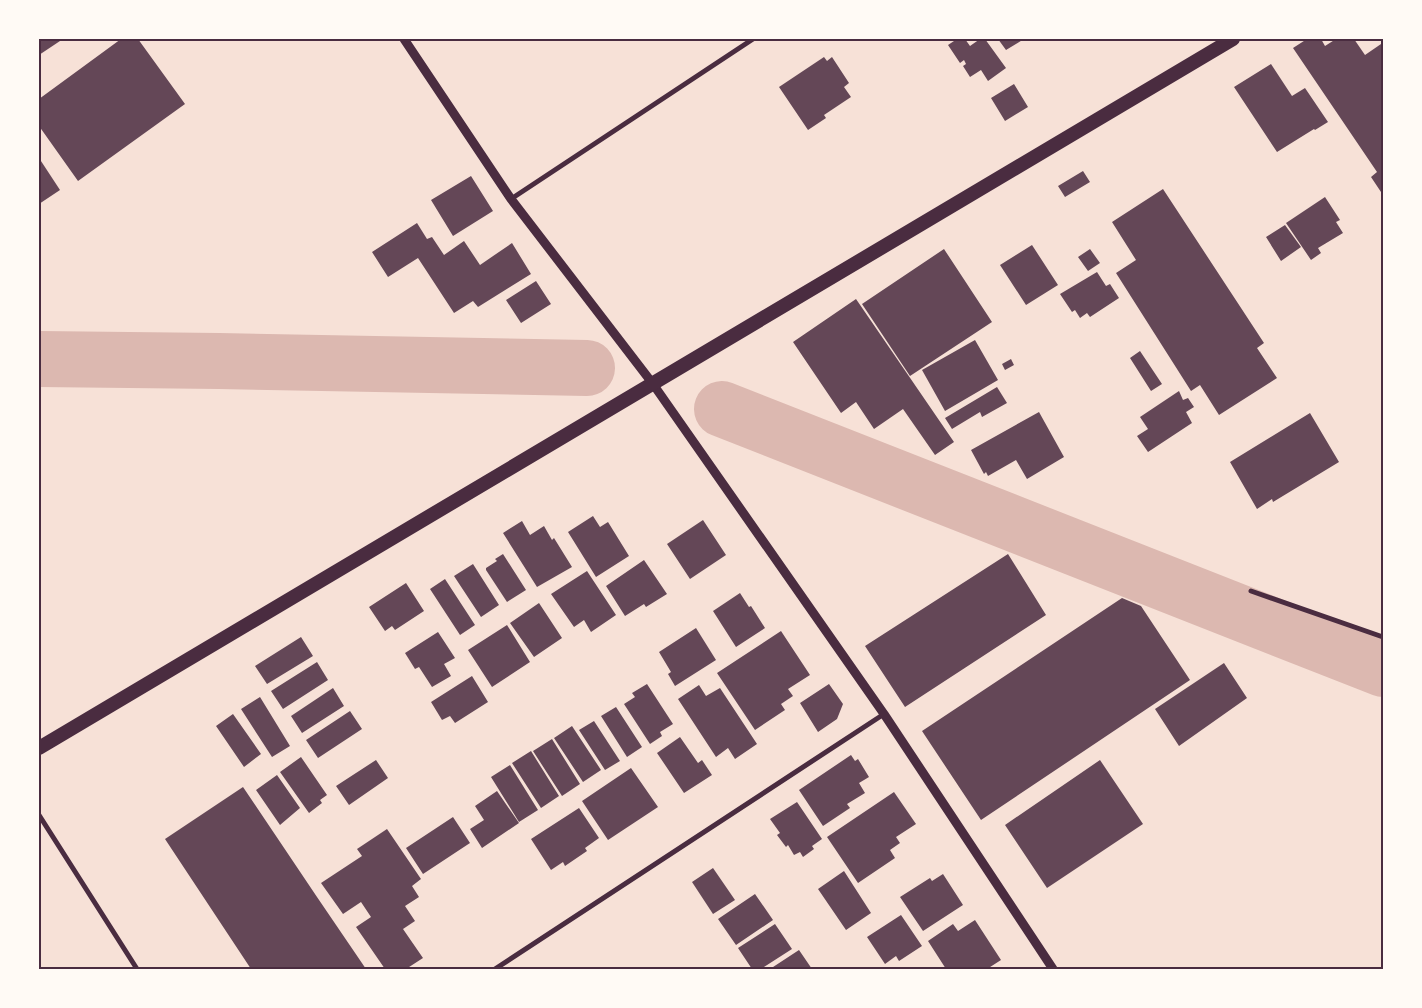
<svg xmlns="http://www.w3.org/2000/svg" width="1422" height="1008" font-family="'Roboto Condensed',sans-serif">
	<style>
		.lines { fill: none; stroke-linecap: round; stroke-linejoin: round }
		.river { stroke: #dcb8b0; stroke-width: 56 }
		.building { fill: #644757 }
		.minor { stroke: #4a2c40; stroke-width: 5 }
		.tertiary { stroke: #4a2c40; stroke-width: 9 }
		.trunk { stroke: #4a2c40; stroke-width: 14 }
		.neatline { fill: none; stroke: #4a2c40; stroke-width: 2 }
	</style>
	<rect width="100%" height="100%" fill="#f7e1d7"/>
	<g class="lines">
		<!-- river -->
		<path class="river" d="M 39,359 L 219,361 L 587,368
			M 722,409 L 1383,669"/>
	</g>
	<!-- building -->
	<path class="building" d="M 39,39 L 63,39 L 39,55 Z
		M 121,39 L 138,39 L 185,104 L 78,181 L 39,126 L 39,99 Z
		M 957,39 L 965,39 L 970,46 L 980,39 L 985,39 L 1006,68 L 988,81 L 981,70 L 970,77 L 963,66 L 966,64 L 964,60 L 960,63 L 948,45 Z
		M 998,39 L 1024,39 L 1006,50 Z
		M 1307,39 L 1321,39 L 1325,46 L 1336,39 L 1354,39 L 1365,55 L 1381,44 L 1383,47 L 1383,195 L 1371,177 L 1377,172 L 1293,48 Z
		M 824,57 L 827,61 L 832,57 L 849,83 L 844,87 L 851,97 L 824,115 L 826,118 L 808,130 L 779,87 Z
		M 1271,64 L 1292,96 L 1305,88 L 1328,122 L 1315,130 L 1314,129 L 1277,152 L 1234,87 Z
		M 1014,84 L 1028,107 L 1005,121 L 991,98 Z
		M 39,158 L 60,190 L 39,204 Z
		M 1083,171 L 1090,182 L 1065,197 L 1058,186 Z
		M 471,176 L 493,211 L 453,236 L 431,200 Z
		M 1163,189 L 1264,343 L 1257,348 L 1277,378 L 1219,415 L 1200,385 L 1191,391 L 1116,273 L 1136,260 L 1112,222 Z
		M 1325,197 L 1340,220 L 1336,222 L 1343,233 L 1318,248 L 1321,253 L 1311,260 L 1286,223 Z
		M 417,223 L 427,239 L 432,237 L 444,255 L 464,241 L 480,265 L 512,243 L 531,274 L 478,307 L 473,301 L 454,313 L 418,258 L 388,277 L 372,252 Z
		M 1285,225 L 1301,247 L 1281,261 L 1266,237 Z
		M 1032,245 L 1058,285 L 1026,305 L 1000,265 Z
		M 944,249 L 992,322 L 910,376 L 862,304 Z
		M 1090,249 L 1100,263 L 1088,271 L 1078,257 Z
		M 1097,272 L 1106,286 L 1110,284 L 1119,298 L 1090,317 L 1087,313 L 1080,318 L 1075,310 L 1072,312 L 1060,294 Z
		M 536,281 L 551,304 L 521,323 L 506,300 Z
		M 856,299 L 954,442 L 935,455 L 903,409 L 874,429 L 856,402 L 841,413 L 793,342 Z
		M 975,340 L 998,380 L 945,411 L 922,370 Z
		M 1140,351 L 1162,384 L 1151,391 L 1130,358 Z
		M 1011,359 L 1014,365 L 1005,370 L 1002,364 Z
		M 997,387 L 1007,403 L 982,417 L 980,412 L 952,429 L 945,418 Z
		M 1179,391 L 1183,400 L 1188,398 L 1194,407 L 1186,412 L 1192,423 L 1148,452 L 1137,436 L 1148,429 L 1140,417 Z
		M 1039,412 L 1064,457 L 1027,479 L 1016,460 L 988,476 L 986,472 L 984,474 L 971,450 Z
		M 1310,413 L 1339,462 L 1273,502 L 1272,499 L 1257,509 L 1230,462 Z
		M 593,516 L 600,527 L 608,522 L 629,556 L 596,577 L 568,532 Z
		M 703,520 L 726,555 L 690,579 L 667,544 Z
		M 522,521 L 530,535 L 544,526 L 552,540 L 554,538 L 572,567 L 537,587 L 503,533 Z
		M 503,554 L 526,590 L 507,602 L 486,570 L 486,568 L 497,561 L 495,559 Z
		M 1008,554 L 1046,615 L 905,707 L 865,646 Z
		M 644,560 L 667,594 L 646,607 L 644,604 L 625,616 L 606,586 Z
		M 473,564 L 499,605 L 481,617 L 454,576 Z
		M 587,571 L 616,615 L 591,632 L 584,620 L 574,627 L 551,594 Z
		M 445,579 L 475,625 L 460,635 L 430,589 Z
		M 406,583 L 424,611 L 395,630 L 392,626 L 385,631 L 369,607 Z
		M 740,593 L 749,607 L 751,606 L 765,628 L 736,647 L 713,611 Z
		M 1122,598 L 1141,606 L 1190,680 L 981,820 L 922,731 Z
		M 539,603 L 562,638 L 534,657 L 510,623 Z
		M 507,625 L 530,662 L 492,687 L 468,650 Z
		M 696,628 L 716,660 L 675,686 L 668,674 L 671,672 L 659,652 Z
		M 781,631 L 810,675 L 788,689 L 793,696 L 781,704 L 785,710 L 755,730 L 717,673 Z
		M 438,632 L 455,658 L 444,664 L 451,676 L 432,687 L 419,667 L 415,669 L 405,653 Z
		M 301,637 L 313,656 L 267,684 L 255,666 Z
		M 317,662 L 328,680 L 283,709 L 271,691 Z
		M 1224,663 L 1247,698 L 1179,746 L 1155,709 Z
		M 472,676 L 488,702 L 455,723 L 450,716 L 442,720 L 431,702 Z
		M 647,684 L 673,724 L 660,732 L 662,736 L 650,744 L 624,704 L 635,697 L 632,693 Z
		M 829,684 L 843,704 L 837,719 L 818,732 L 800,703 Z
		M 699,685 L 706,696 L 720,688 L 757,744 L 735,759 L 728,748 L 716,757 L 678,699 Z
		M 333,688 L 344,706 L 302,733 L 291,716 Z
		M 260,697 L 290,746 L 272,757 L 241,709 Z
		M 616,707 L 642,747 L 627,757 L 601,716 Z
		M 350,711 L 362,729 L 318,758 L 306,740 Z
		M 233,714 L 261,754 L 244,767 L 216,726 Z
		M 594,721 L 620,761 L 605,770 L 579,730 Z
		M 572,726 L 601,770 L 583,782 L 554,738 Z
		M 680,737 L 698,763 L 702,760 L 712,775 L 684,793 L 657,753 Z
		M 552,739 L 580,784 L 562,796 L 533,751 Z
		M 531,751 L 559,796 L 541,808 L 512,763 Z
		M 851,755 L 855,761 L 858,759 L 869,777 L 859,783 L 865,793 L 847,804 L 850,808 L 823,826 L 799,790 Z
		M 301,757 L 327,795 L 320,800 L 322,803 L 309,813 L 280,772 Z
		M 376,760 L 388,778 L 349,805 L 336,786 Z
		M 1100,760 L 1143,824 L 1047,888 L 1005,825 Z
		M 510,765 L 538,810 L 519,822 L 491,777 Z
		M 631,768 L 658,807 L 608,840 L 582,801 Z
		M 277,775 L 300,808 L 280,825 L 256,790 Z
		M 243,787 L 317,897 L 366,969 L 251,969 L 165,839 Z
		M 497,791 L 519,823 L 482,848 L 470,829 L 484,820 L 475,806 Z
		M 894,792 L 916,824 L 896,837 L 900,843 L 890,850 L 895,858 L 858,883 L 827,837 Z
		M 797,802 L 822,839 L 812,846 L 814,849 L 803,857 L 800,852 L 794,855 L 788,845 L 786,847 L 777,835 L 780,833 L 770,819 Z
		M 579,808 L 599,838 L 585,848 L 587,851 L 565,866 L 563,862 L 551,870 L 531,839 Z
		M 453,817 L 470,843 L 423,874 L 406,848 Z
		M 387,829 L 421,879 L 412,886 L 419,897 L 405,906 L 415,921 L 403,929 L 423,958 L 406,969 L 385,969 L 356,927 L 371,917 L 361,902 L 343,914 L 321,883 L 362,856 L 357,849 Z
		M 713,868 L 735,900 L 713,914 L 692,882 Z
		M 844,871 L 871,913 L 846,930 L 818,889 Z
		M 943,874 L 963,905 L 923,931 L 900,897 L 930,878 L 932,881 Z
		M 755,894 L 773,920 L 736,945 L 718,919 Z
		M 901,915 L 922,946 L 899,961 L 896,956 L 885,964 L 867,937 Z
		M 975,920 L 1001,960 L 987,969 L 946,969 L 928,941 L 953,924 L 958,931 Z
		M 775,924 L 792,949 L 761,969 L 752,969 L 738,948 Z
		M 799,950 L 812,969 L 770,969 Z"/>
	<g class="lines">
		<!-- minor -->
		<path class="minor" d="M 511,199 L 753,39
			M 1251,591 L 1383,637
			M 39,815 L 137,969
			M 495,969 L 884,714"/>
		<!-- tertiary -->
		<path class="tertiary" d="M 404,39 L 511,199 L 653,384 L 884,714 L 1053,969"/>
		<!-- trunk -->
		<path class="trunk" d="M 39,748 L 1233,39"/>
	</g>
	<!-- border -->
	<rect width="1422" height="1008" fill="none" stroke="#fffaf5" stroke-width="80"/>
	<rect x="40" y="40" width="1342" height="928" class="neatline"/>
</svg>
